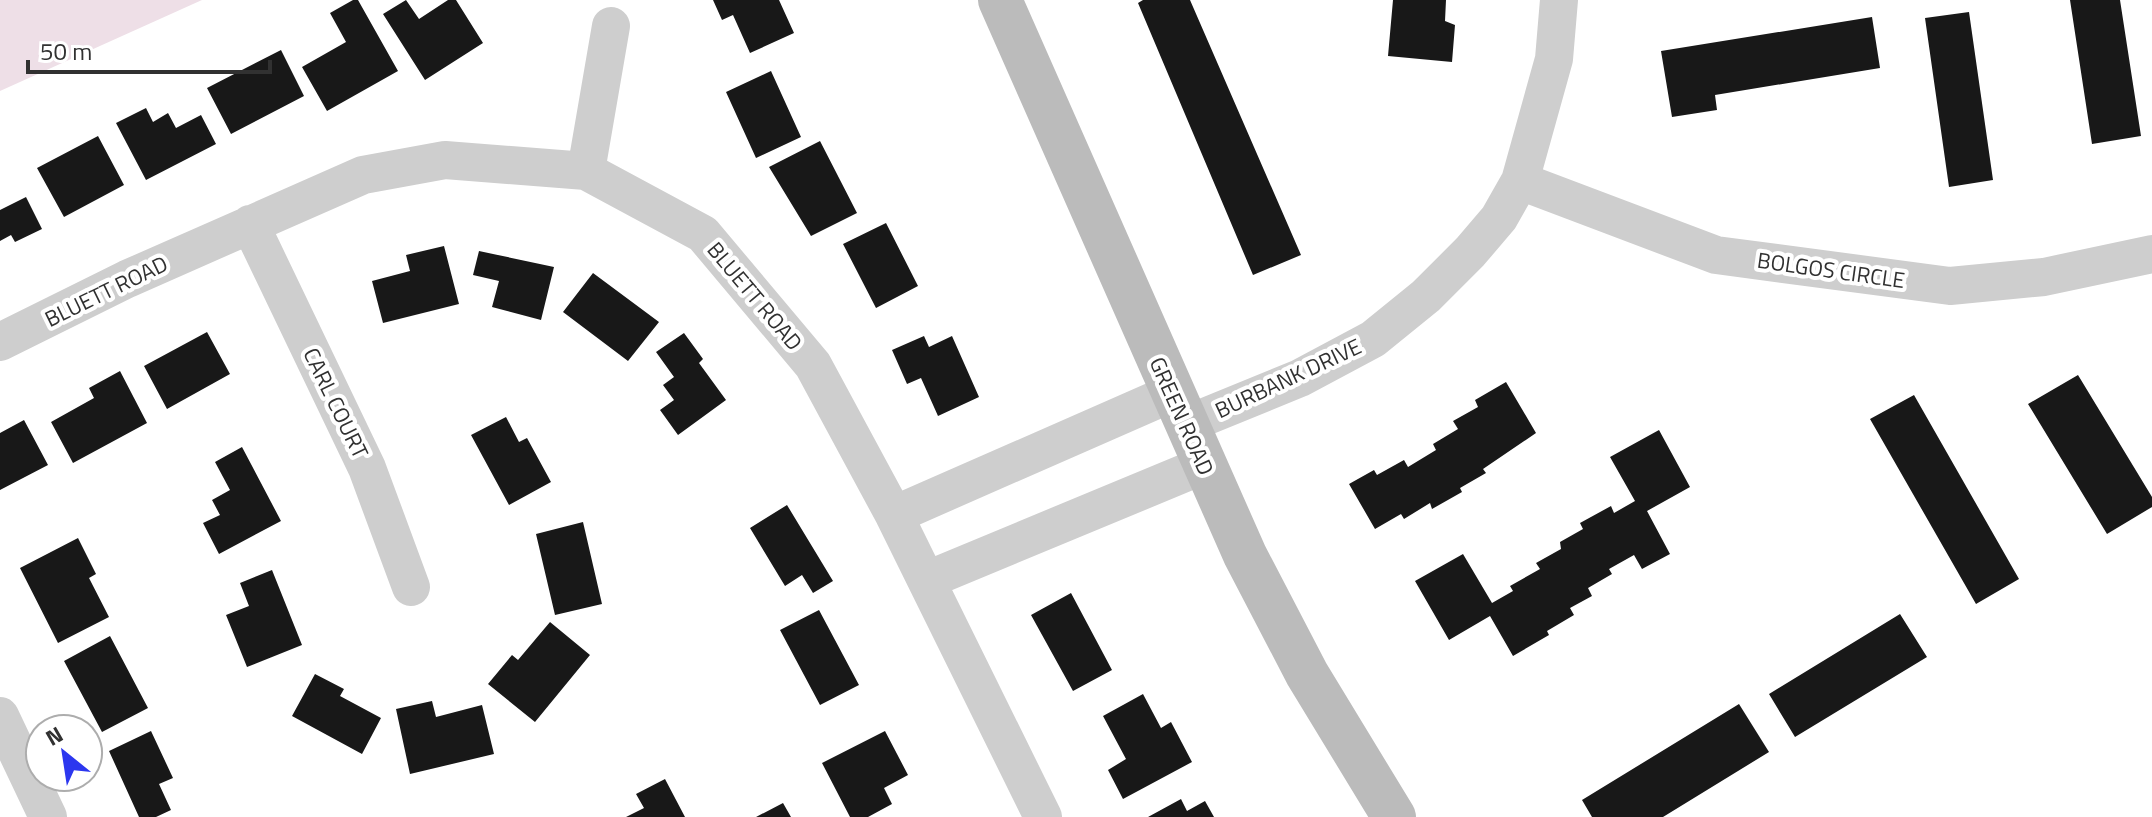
<svg xmlns="http://www.w3.org/2000/svg" width="2152" height="817" font-family="'Titillium Web',sans-serif">
	<style>
		.green { fill: #eedfe7 }
		.building { fill: #181818 }
		.lines { fill: none; stroke-linecap: round; stroke-linejoin: round }
		.street { stroke: #cecece; stroke-width: 38 }
		.secondary { stroke: #bbb; stroke-width: 44 }
		.labels { text-anchor: middle; dominant-baseline: central; stroke-width: 8; stroke-linejoin: round; paint-order: stroke }
		.street-label { font-size: 22px; fill: #313131; stroke: #fff }
	</style>
	<rect width="100%" height="100%" fill="#fff"/>
	<!-- green -->
	<path class="green" d="M 0,0 L 202,0 L 0,91 Z"/>
	<!-- building -->
	<path class="building" d="M 353,0 L 358,0 L 398,71 L 327,111 L 302,67 L 346,42 L 330,13 Z
		M 406,0 L 419,19 L 448,0 L 456,0 L 483,43 L 425,80 L 383,14 Z
		M 713,0 L 779,0 L 794,33 L 750,53 L 733,15 L 722,20 Z
		M 1143,0 L 1190,0 L 1301,255 L 1253,275 L 1138,3 Z
		M 1393,0 L 1446,0 L 1445,21 L 1455,25 L 1452,62 L 1388,56 Z
		M 2070,0 L 2120,0 L 2141,136 L 2092,144 Z
		M 1969,12 L 1993,180 L 1949,187 L 1925,18 Z
		M 1872,17 L 1880,68 L 1715,95 L 1717,110 L 1672,117 L 1661,51 Z
		M 281,50 L 304,96 L 231,134 L 207,88 Z
		M 771,71 L 801,137 L 756,158 L 726,92 Z
		M 146,108 L 153,122 L 168,113 L 176,128 L 201,115 L 216,144 L 146,180 L 116,123 Z
		M 98,136 L 124,185 L 64,217 L 37,168 Z
		M 820,141 L 857,213 L 811,236 L 769,167 Z
		M 26,197 L 42,229 L 15,242 L 11,235 L 0,241 L 0,210 Z
		M 886,223 L 918,286 L 876,308 L 843,244 Z
		M 444,246 L 459,304 L 383,323 L 372,281 L 410,271 L 406,255 Z
		M 479,251 L 554,267 L 541,320 L 492,307 L 499,281 L 473,275 Z
		M 593,273 L 659,322 L 628,361 L 563,312 Z
		M 207,332 L 230,374 L 167,409 L 144,366 Z
		M 684,333 L 703,359 L 699,363 L 726,400 L 678,435 L 660,410 L 674,400 L 663,385 L 674,377 L 656,352 Z
		M 924,336 L 929,347 L 952,336 L 979,397 L 938,416 L 921,378 L 907,384 L 892,350 Z
		M 120,371 L 147,423 L 73,463 L 51,422 L 94,398 L 89,388 Z
		M 2078,375 L 2152,497 L 2152,507 L 2107,534 L 2028,404 Z
		M 1506,382 L 1536,433 L 1483,469 L 1486,473 L 1460,488 L 1462,492 L 1432,509 L 1430,503 L 1404,519 L 1401,514 L 1375,529 L 1349,484 L 1374,470 L 1377,475 L 1404,460 L 1408,467 L 1436,450 L 1433,444 L 1458,429 L 1453,421 L 1478,407 L 1475,400 Z
		M 1914,395 L 2019,579 L 1976,604 L 1870,419 Z
		M 506,417 L 519,442 L 527,438 L 551,482 L 509,505 L 471,435 Z
		M 24,420 L 48,465 L 0,490 L 0,433 Z
		M 1659,430 L 1690,487 L 1647,511 L 1670,554 L 1642,569 L 1634,555 L 1609,569 L 1612,574 L 1588,588 L 1592,596 L 1570,608 L 1574,615 L 1547,631 L 1549,635 L 1513,656 L 1490,616 L 1449,640 L 1415,581 L 1463,554 L 1492,603 L 1513,591 L 1510,586 L 1540,569 L 1536,563 L 1561,549 L 1560,542 L 1583,529 L 1580,523 L 1611,506 L 1614,513 L 1635,501 L 1610,457 Z
		M 242,447 L 281,521 L 219,554 L 203,523 L 220,515 L 212,500 L 230,490 L 215,462 Z
		M 787,505 L 833,581 L 813,593 L 802,575 L 785,586 L 750,528 Z
		M 583,522 L 602,604 L 555,615 L 536,534 Z
		M 78,538 L 96,574 L 89,578 L 109,617 L 58,643 L 20,568 Z
		M 272,570 L 302,645 L 247,667 L 226,615 L 249,606 L 240,583 Z
		M 1071,593 L 1112,670 L 1073,691 L 1031,615 Z
		M 819,610 L 859,685 L 820,705 L 780,630 Z
		M 1900,614 L 1927,657 L 1795,737 L 1769,694 Z
		M 550,622 L 590,655 L 535,722 L 488,684 L 512,655 L 518,660 Z
		M 110,636 L 148,708 L 102,732 L 64,661 Z
		M 315,674 L 344,689 L 340,696 L 381,718 L 362,754 L 292,716 Z
		M 1143,694 L 1161,728 L 1171,722 L 1192,762 L 1123,799 L 1108,770 L 1126,759 L 1103,716 Z
		M 432,701 L 436,717 L 482,705 L 494,754 L 410,774 L 396,709 Z
		M 1739,704 L 1769,752 L 1663,817 L 1592,817 L 1582,800 Z
		M 151,731 L 173,778 L 159,784 L 171,810 L 156,817 L 139,817 L 109,751 Z
		M 885,731 L 908,775 L 884,788 L 892,804 L 868,817 L 850,817 L 822,763 Z
		M 665,779 L 685,817 L 626,817 L 644,808 L 636,794 Z
		M 1181,799 L 1187,811 L 1205,801 L 1214,817 L 1148,817 Z
		M 783,803 L 791,817 L 756,817 Z"/>
	<g class="lines">
		<!-- street -->
		<path class="street" d="M 586,171 L 611,26
			M 1520,181 L 1716,255 L 1950,286 L 2044,277 L 2152,254
			M 250,224 L 367,468 L 411,587
			M 0,342 L 127,279 L 363,175 L 445,160 L 586,171 L 703,234 L 813,365 L 894,515 L 1043,817
			M 1185,425 L 1300,378 L 1373,339 L 1426,296 L 1470,252 L 1499,218 L 1520,181 L 1554,59 L 1559,0
			M 894,515 L 1172,393
			M 927,580 L 1204,465
			M 0,716 L 48,817"/>
		<!-- secondary -->
		<path class="secondary" d="M 1000,0 L 1245,555 L 1307,674 L 1394,817"/>
	</g>
	<g class="labels">
		<!-- street labels -->
		<g class="street-label">
			<text transform="translate(1831 270) rotate(8)">BOLGOS CIRCLE</text>
			<text transform="translate(106 291) rotate(-26)">BLUETT ROAD</text>
			<text transform="translate(755 296) rotate(50)">BLUETT ROAD</text>
			<text transform="translate(1288 378) rotate(-25)">BURBANK DRIVE</text>
			<text transform="translate(336 403) rotate(64)">CARL COURT</text>
			<text transform="translate(1182 416) rotate(66)">GREEN ROAD</text>
		</g>
	</g>
	<!-- north arrow -->
	<g transform="translate(64 753) rotate(330)"><circle r="38" fill="#ffffff" stroke="#adadad" stroke-width="2"/>
	<path d="M0-6L14 30L0 20L-14 30Z" fill="#2c37ef"/>
	<text y="-12" font-size="22" font-weight="bold" text-anchor="middle" fill="#313131">N</text>
	</g>
	<!-- scale -->
	<path d="M28 60v12h242v-12" fill="none" stroke="#313131" stroke-width="4"/>
	<text x="40" y="60" font-size="24" fill="#313131" stroke="#ffffff" stroke-width="6" paint-order="stroke">50 m</text>
</svg>
